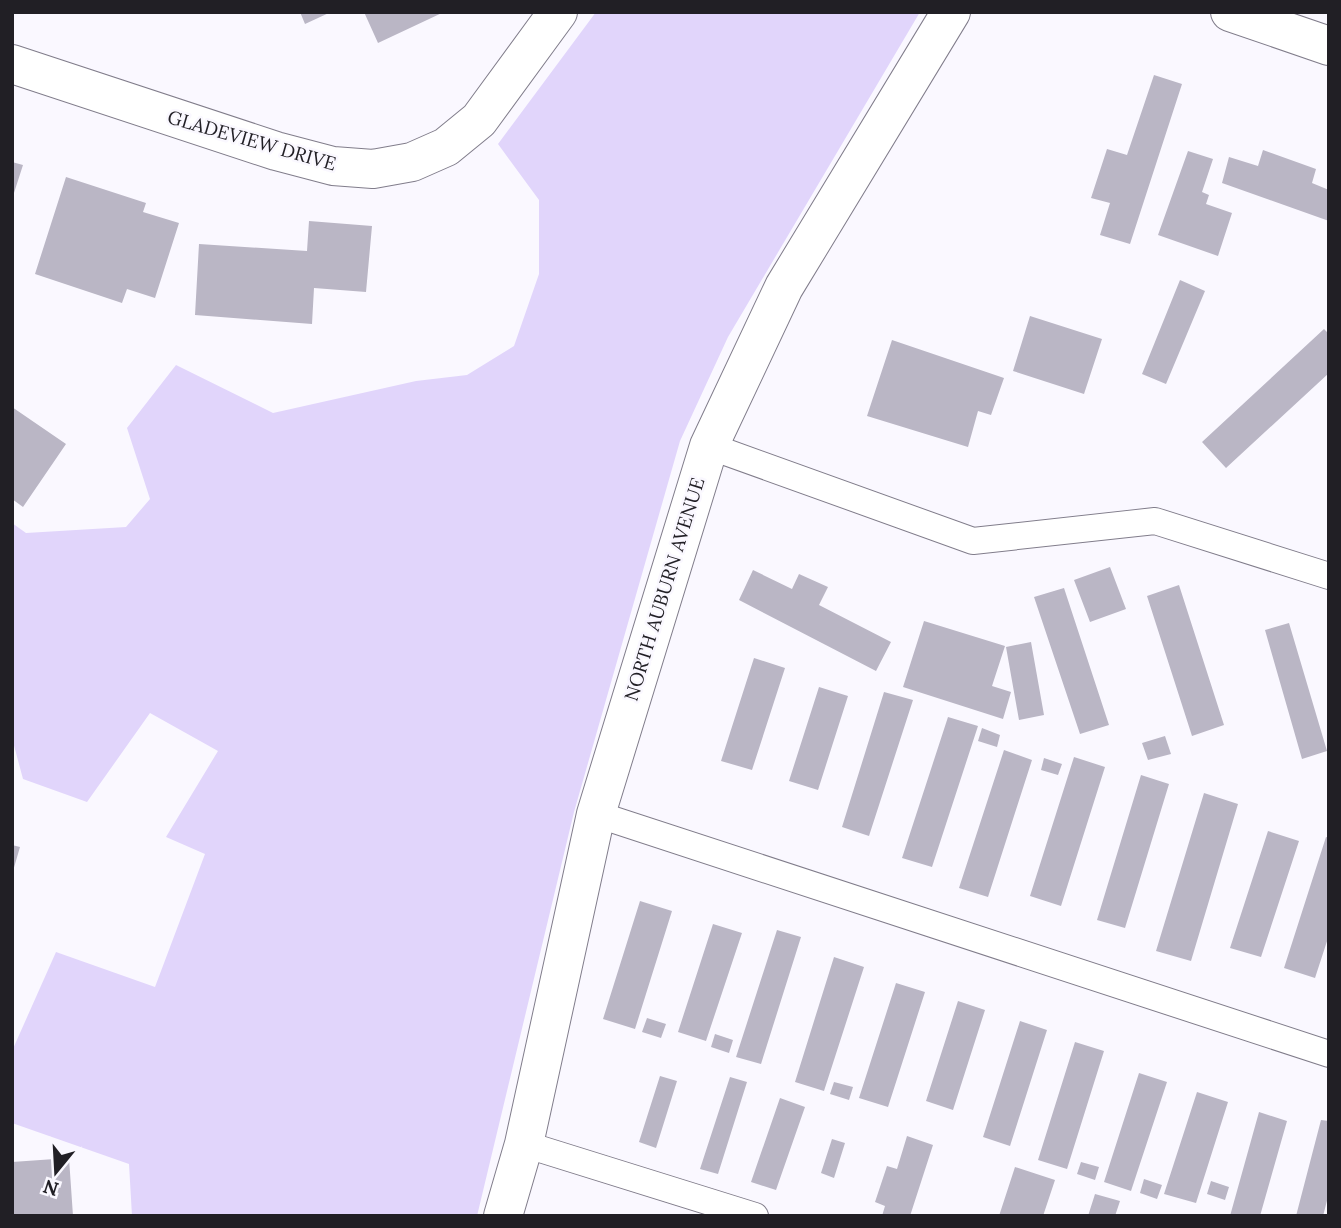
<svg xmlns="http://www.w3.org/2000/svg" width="1341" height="1228" font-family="Lora,serif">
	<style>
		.green { fill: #e1d5fb }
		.building { fill: #bab6c5 }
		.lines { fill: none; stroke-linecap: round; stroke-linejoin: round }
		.service-casing { stroke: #817d8b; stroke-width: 28 }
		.minor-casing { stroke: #817d8b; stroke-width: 40 }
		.secondary-casing { stroke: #817d8b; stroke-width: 40 }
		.service { stroke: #fff; stroke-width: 26 }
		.minor { stroke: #fff; stroke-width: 38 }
		.secondary { stroke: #fff; stroke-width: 38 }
		.labels { text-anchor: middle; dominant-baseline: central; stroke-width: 5; stroke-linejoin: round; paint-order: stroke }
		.street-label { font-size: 19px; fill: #211f25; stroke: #faf8ff }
	</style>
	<rect width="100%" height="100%" fill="#faf8ff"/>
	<!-- green -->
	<path class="green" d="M 596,12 L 920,12 L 728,337 L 680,441 L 574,812 L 477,1216 L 132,1216 L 129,1164 L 12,1123 L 12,1051 L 56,952 L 155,987 L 205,854 L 166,837 L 218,751 L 150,713 L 87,802 L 23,779 L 12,738 L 12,523 L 26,533 L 126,527 L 150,499 L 127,428 L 176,365 L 273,413 L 416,381 L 467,375 L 514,346 L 539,274 L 539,200 L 498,144 Z"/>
	<!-- building -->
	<path class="building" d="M 300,12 L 331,12 L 305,24 Z
		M 364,12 L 444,12 L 378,43 Z
		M 1154,75 L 1182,84 L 1130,244 L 1100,235 L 1110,203 L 1091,198 L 1107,149 L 1127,155 Z
		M 1263,150 L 1316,169 L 1312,183 L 1329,190 L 1329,221 L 1222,183 L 1229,157 L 1258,166 Z
		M 1188,151 L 1213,159 L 1202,192 L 1209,195 L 1206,204 L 1232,213 L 1218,256 L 1158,235 Z
		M 12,162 L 23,165 L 13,196 L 12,196 Z
		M 66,177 L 146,203 L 143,212 L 179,223 L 155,298 L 127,289 L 122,303 L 35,274 Z
		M 309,221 L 372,226 L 366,292 L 314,288 L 312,324 L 195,315 L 199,244 L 307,251 Z
		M 1180,280 L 1205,291 L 1166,384 L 1142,374 Z
		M 1030,316 L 1102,339 L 1084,394 L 1013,371 Z
		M 1324,329 L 1329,334 L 1329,373 L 1226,468 L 1202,442 Z
		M 892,340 L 1004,378 L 991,415 L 978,411 L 968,447 L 867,416 Z
		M 12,407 L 66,444 L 23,507 L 12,499 Z
		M 1110,567 L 1126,609 L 1090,622 L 1074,580 Z
		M 753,570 L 792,589 L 799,574 L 828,587 L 819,605 L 891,642 L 876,671 L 739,600 Z
		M 1179,585 L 1224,725 L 1192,736 L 1147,596 Z
		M 1064,588 L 1109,725 L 1080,734 L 1034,597 Z
		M 924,621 L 1005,646 L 992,686 L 1011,692 L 1003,719 L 903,687 Z
		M 1289,623 L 1327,751 L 1302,759 L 1265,630 Z
		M 1031,642 L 1044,715 L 1019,720 L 1006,647 Z
		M 754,658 L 785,668 L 752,770 L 721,761 Z
		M 819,687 L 848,696 L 818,790 L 789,781 Z
		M 884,692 L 913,700 L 869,836 L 842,827 Z
		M 948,717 L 978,726 L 932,867 L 902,858 Z
		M 982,728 L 1000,735 L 997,747 L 978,741 Z
		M 1165,736 L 1171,754 L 1148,760 L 1142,743 Z
		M 1004,750 L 1032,760 L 988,897 L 959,888 Z
		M 1074,757 L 1105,767 L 1061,906 L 1030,896 Z
		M 1044,758 L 1062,764 L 1058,775 L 1041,770 Z
		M 1141,775 L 1169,784 L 1125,928 L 1097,920 Z
		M 1204,793 L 1238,804 L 1191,961 L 1156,951 Z
		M 1268,831 L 1299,841 L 1261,957 L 1230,948 Z
		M 1326,837 L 1329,838 L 1329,935 L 1315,978 L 1284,968 Z
		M 12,845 L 20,847 L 13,871 L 12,871 Z
		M 640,901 L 672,911 L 635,1029 L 603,1019 Z
		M 713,924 L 742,933 L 706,1041 L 678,1032 Z
		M 777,930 L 801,937 L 761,1064 L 736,1057 Z
		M 834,957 L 864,967 L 824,1091 L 795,1082 Z
		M 896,983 L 925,992 L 888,1107 L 859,1098 Z
		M 958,1001 L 985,1010 L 953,1110 L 926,1101 Z
		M 647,1018 L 666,1024 L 661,1038 L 642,1032 Z
		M 1020,1021 L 1047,1030 L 1010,1146 L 983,1137 Z
		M 715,1034 L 733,1040 L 729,1053 L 711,1047 Z
		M 1075,1042 L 1104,1051 L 1067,1169 L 1038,1160 Z
		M 1139,1073 L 1167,1082 L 1131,1191 L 1104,1182 Z
		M 660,1076 L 677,1081 L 656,1148 L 639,1142 Z
		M 730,1077 L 747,1082 L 718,1174 L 700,1169 Z
		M 834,1082 L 853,1087 L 849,1100 L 830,1094 Z
		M 1197,1092 L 1228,1102 L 1196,1203 L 1164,1194 Z
		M 780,1098 L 805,1107 L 776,1190 L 751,1182 Z
		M 1259,1112 L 1287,1121 L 1260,1216 L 1230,1216 Z
		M 1321,1120 L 1329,1121 L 1329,1193 L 1323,1216 L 1296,1216 Z
		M 907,1136 L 933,1145 L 910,1216 L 882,1216 L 885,1206 L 875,1202 L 887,1166 L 897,1169 Z
		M 832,1139 L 845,1143 L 834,1178 L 821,1173 Z
		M 69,1158 L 73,1216 L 12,1216 L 12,1162 Z
		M 1081,1162 L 1099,1167 L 1095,1180 L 1077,1174 Z
		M 1015,1167 L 1055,1180 L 1043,1216 L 999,1216 Z
		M 1144,1179 L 1162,1185 L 1157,1199 L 1140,1193 Z
		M 1211,1181 L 1229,1187 L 1225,1200 L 1207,1194 Z
		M 1095,1194 L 1120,1201 L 1115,1216 L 1088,1216 Z"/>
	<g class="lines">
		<!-- service casing -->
		<g class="service-casing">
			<path id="service" d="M 709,446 L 973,541 L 1155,521 L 1329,576
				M 596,814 L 1329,1054
				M 524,1144 L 755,1216"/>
		</g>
		<!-- minor casing -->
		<g class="minor-casing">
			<path id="minor" d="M 1230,12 L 1329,46
				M 12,64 L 276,151 L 333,166 L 373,169 L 412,162 L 446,147 L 479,120 L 558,12"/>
		</g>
		<!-- secondary casing -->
		<g class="secondary-casing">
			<path id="secondary" d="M 503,1216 L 524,1144 L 596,814 L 709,446 L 784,287 L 951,12"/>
		</g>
		<!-- service -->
		<use href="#service" class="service"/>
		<!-- minor -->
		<use href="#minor" class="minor"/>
		<!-- secondary -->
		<use href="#secondary" class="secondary"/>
	</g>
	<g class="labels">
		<!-- street labels -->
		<g class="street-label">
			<text transform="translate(252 140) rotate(16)">GLADEVIEW DRIVE</text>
			<text transform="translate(664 589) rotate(-73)">NORTH AUBURN AVENUE</text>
		</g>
	</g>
	<!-- border -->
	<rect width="1341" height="1228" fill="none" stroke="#211f25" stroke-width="28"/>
	<!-- north arrow -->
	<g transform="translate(56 1172) rotate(198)" stroke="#faf8ff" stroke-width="5" paint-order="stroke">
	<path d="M0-5L12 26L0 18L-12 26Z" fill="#211f25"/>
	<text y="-10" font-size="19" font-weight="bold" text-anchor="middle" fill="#211f25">N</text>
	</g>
</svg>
